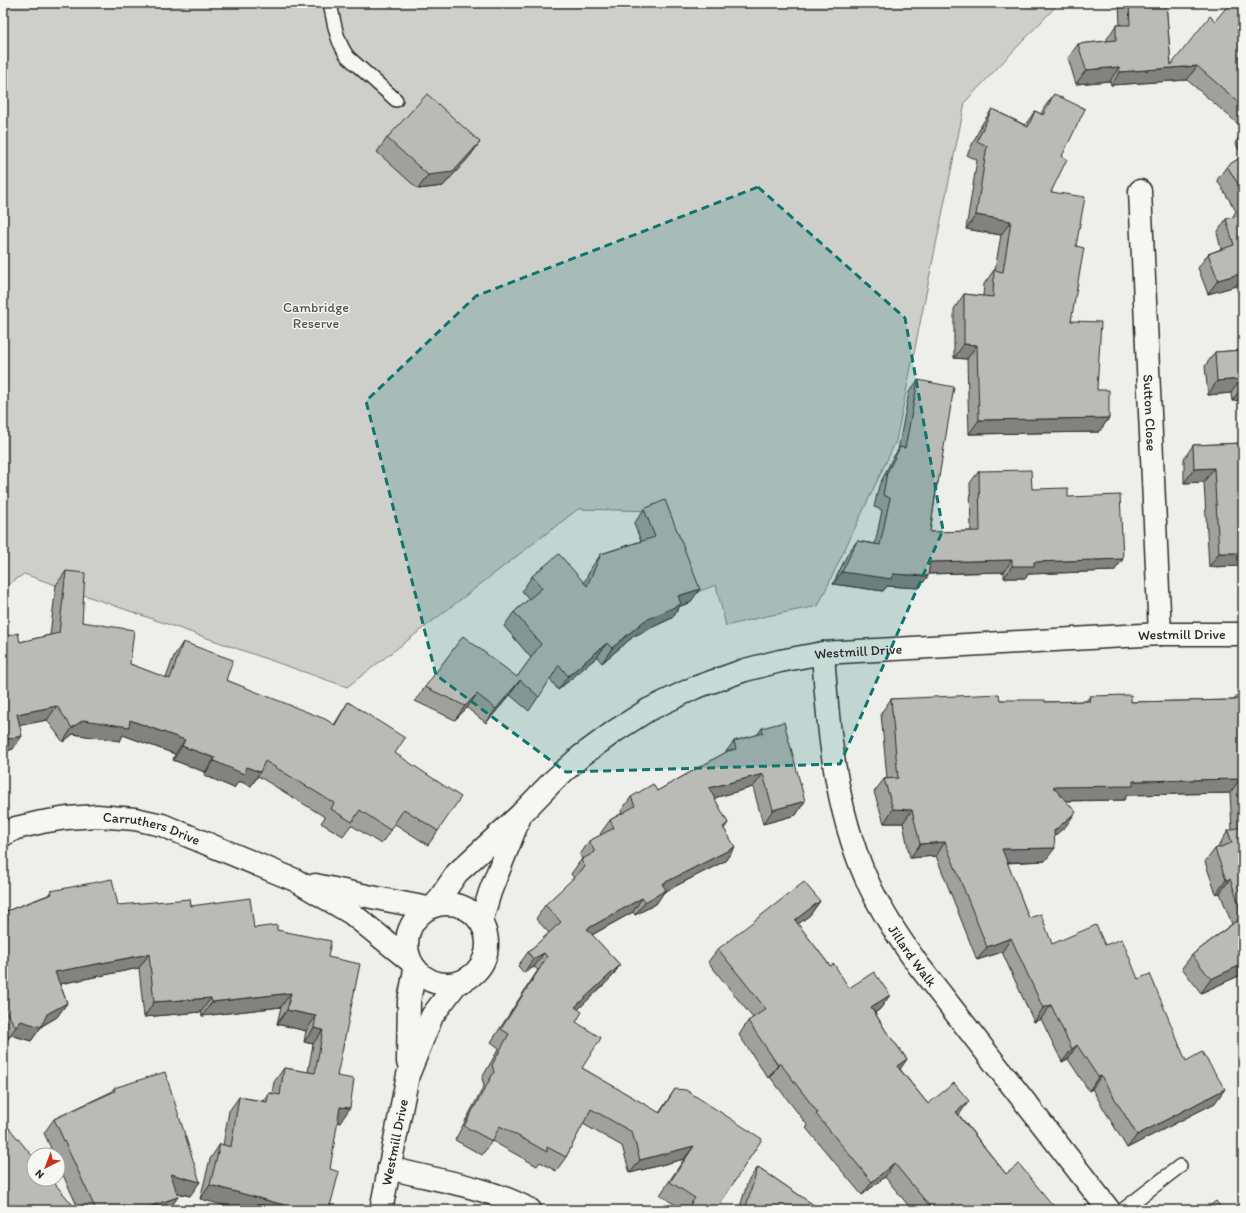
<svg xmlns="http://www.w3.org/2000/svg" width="1246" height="1213" font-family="Itim,sans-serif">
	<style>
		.green { fill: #cececa; stroke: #7c7c7a }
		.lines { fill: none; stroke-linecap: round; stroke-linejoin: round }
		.service-casing { stroke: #2b2b2b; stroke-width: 16 }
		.minor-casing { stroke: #2b2b2b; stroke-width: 25 }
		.service { stroke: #f6f6f2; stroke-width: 13 }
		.minor { stroke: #f6f6f2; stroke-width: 22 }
		.wall { fill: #a0a09d; stroke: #2b2b2b }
		.shaded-wall { fill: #828280; stroke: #2b2b2b }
		.building { fill: #babab7; stroke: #2b2b2b }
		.marked { fill: #0f766e; fill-opacity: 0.2; stroke: #0f766e; stroke-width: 3; stroke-dasharray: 8 5; stroke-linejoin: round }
		.labels { text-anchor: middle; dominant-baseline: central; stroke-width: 3; stroke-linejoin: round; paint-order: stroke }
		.park-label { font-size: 14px; fill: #545453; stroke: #f6f6f2 }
		.street-label { font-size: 14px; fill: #2b2b2b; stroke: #f6f6f2 }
	</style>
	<rect width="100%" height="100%" fill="#eeeeea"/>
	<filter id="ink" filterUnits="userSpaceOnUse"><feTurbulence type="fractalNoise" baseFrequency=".025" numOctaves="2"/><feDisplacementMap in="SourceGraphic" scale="8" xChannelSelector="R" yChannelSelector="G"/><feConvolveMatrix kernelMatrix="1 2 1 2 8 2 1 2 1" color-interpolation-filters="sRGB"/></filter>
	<g filter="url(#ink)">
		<!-- green -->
		<path class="green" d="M 3,3 L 1059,3 L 965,102 L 896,441 L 818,606 L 762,617 L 726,626 L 716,585 L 692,594 L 657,511 L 578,509 L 347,687 L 24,574 L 3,588 Z"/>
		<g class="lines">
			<!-- service casing -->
			<g class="service-casing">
				<path id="service" d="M 330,3 C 334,22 336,41 348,57 L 396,100
					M 1123,1210 L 1180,1166"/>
			</g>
			<!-- minor casing -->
			<g class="minor-casing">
				<g id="minor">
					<path id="s1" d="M 1140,191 L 1160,634"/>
					<path id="s2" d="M 823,653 C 828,729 835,808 866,878 C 880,910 899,938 919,966 L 1109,1210"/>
					<path id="s3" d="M 3,835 L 16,828 L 42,822 L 67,818 L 97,816 L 135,819 L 162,825 L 295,880 L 351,913 L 409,960"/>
					<path d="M 315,885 L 386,900 L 428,908"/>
					<circle cx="447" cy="944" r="40"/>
					<path id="s4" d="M 435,905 L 457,873 L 521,814 L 553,781 L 581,756 L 615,731 L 648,710 L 694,688 L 745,670 L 780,661 L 823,653 L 1160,634 L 1243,634"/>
					<path d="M 481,922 L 490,892 L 519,819"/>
					<path d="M 408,1062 L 409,1001 L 415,970"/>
					<path d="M 389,1168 C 435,1180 489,1187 530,1210"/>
					<path id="s5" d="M 381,1210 L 408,1075 L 432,1016 L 457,983"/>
				</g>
			</g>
			<!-- service -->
			<use href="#service" class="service"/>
			<!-- minor -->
			<use href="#minor" class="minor"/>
		</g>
		<!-- wall -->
		<path class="wall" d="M 1119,3 L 1166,3 L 1171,65 L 1215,21 L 1243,3 L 1243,128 L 1187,80 L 1111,85 L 1110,81 L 1076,84 L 1068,58 L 1078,44 L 1107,41 L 1107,39 L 1116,25 L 1120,25 Z
			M 1054,94 L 1062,156 L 1051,192 L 1076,246 L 1071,321 L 1097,390 L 1109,418 L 1099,432 L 969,434 L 967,359 L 954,358 L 954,309 L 964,294 L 983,296 L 984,284 L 994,270 L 995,270 L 1001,235 L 966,229 L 977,160 L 967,155 L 982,124 L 992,109 L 1025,125 L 1035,111 L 1041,114 L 1044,108 Z
			M 1243,131 L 1243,309 L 1236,286 L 1208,294 L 1198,268 L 1208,254 L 1221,249 L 1217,233 L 1226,219 L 1232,218 L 1236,211 L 1217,180 L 1227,166 L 1243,156 L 1235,143 Z
			M 387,138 L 480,142 L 470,156 L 443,186 L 418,189 L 377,152 Z
			M 1243,350 L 1243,400 L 1232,401 L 1231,393 L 1208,395 L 1205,366 L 1215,352 Z
			M 918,380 L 938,483 L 937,485 L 930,532 L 971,531 L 970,483 L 979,471 L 1032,489 L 1068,497 L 1123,559 L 1114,571 L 1028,574 L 1026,578 L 1004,578 L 1004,572 L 928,574 L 928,576 L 919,588 L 887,586 L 883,591 L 833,584 L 848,553 L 857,541 L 875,544 L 882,510 L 874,507 L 879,486 L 892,459 L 898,450 L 909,392 Z
			M 1243,443 L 1240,566 L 1209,567 L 1204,482 L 1184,483 L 1184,459 L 1193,445 Z
			M 644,509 L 690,603 L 680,606 L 672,618 L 634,636 L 602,663 L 597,657 L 558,690 L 550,679 L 529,711 L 510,695 L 486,723 L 467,708 L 455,720 L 415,701 L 425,687 L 517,677 L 531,658 L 504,626 L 514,612 L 529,599 L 522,591 L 532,576 L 584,583 L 591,568 L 601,554 L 641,541 L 634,524 Z
			M 66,571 L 82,622 L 130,664 L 166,678 L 174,656 L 183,642 L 226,680 L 334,725 L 348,702 L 395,753 L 438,831 L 428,845 L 395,824 L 381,844 L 351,825 L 343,836 L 321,823 L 325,817 L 258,776 L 251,786 L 239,781 L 234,788 L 204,775 L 205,772 L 173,760 L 175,754 L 123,735 L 120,741 L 73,734 L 63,742 L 47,720 L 20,725 L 13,749 L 3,752 L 3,637 L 20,642 L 50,635 L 56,585 Z
			M 1243,687 L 1243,974 L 1201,993 L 1182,968 L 1192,955 L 1232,924 L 1220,893 L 1216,894 L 1205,862 L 1215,849 L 1219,847 L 1219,845 L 1228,831 L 1232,830 L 1230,793 L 1127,795 L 1124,800 L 1065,801 L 1066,826 L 1054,836 L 1045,861 L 1007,863 L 1029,918 L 1052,944 L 1105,945 L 1138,979 L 1186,1061 L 1215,1103 L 1127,1148 L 1092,1089 L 1089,1091 L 1068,1059 L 1062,1062 L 1041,1019 L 1034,1022 L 1002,952 L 977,960 L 936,856 L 910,858 L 903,823 L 884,823 L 874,792 L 884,779 L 887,778 L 881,713 L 891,699 L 1000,700 L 1045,702 L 1086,701 L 1090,696 L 1131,702 L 1234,700 Z
			M 762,728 L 805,801 L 796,815 L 763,824 L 753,787 L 714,798 L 728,823 L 724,829 L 735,847 L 725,861 L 664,892 L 656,904 L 635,915 L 633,912 L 592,935 L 620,965 L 611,978 L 578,1009 L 576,1022 L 582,1068 L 659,1113 L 675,1089 L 716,1210 L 683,1210 L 660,1195 L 684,1159 L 630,1173 L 622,1146 L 583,1124 L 566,1157 L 556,1171 L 540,1162 L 537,1166 L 492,1141 L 482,1155 L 455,1140 L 484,1086 L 482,1078 L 499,1048 L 491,1042 L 538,970 L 534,967 L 524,973 L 518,966 L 528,952 L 549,933 L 536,919 L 545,905 L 574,878 L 571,874 L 581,860 L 582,859 L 580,855 L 589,841 L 601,835 L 600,834 L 610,820 L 622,813 L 621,811 L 631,797 L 657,791 L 725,753 L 734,741 L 757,735 Z
			M 51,891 L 118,905 L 191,906 L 254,928 L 277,930 L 328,957 L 337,1076 L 340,1123 L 337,1122 L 200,1199 L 210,1159 L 220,1144 L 223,1145 L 229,1111 L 239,1097 L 263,1101 L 269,1093 L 272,1094 L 274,1082 L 284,1068 L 308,1072 L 313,1044 L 304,1042 L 306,1031 L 277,1024 L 281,1007 L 202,1016 L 201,1012 L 144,1017 L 139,968 L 60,984 L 67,1003 L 57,1017 L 42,1026 L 31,1041 L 11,1035 L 6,1041 L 3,1036 L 3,913 L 4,912 L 48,895 Z
			M 820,901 L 810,915 L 798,924 L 830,966 L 849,988 L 890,995 L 880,1009 L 875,1013 L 886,1031 L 907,1059 L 900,1069 L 928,1104 L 959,1115 L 1006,1174 L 1055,1208 L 1054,1210 L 912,1210 L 885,1177 L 862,1195 L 806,1128 L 808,1126 L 770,1077 L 768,1078 L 739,1035 L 748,1021 L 753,1018 L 708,962 L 718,949 Z
			M 114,1088 L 190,1196 L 176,1193 L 169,1210 L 79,1210 L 58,1164 L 58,1155 L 54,1155 L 44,1133 L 54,1119 L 111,1092 Z
			M 758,1167 L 821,1210 L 739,1210 L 748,1181 Z"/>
		<!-- shaded-wall -->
		<path class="shaded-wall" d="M 1197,66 L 1187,80 L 1111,85 L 1120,72 Z
			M 1119,67 L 1110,81 L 1076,84 L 1086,70 Z
			M 480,142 L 470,156 L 443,186 L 418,189 L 428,175 Z
			M 976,215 L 1011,221 L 1001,235 L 966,229 Z
			M 1243,273 L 1243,275 L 1236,286 L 1208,294 L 1218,280 Z
			M 964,344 L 977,345 L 967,359 L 954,358 Z
			M 1241,379 L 1231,393 L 1208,395 L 1217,381 Z
			M 1242,387 L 1243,387 L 1243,400 L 1232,401 Z
			M 1109,418 L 1099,432 L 969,434 L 979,420 Z
			M 1214,468 L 1204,482 L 1184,483 L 1194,469 Z
			M 1219,553 L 1243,553 L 1243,563 L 1240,566 L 1209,567 Z
			M 1123,559 L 1114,571 L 1028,574 L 1026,578 L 1004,578 L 1012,566 L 1034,562 Z
			M 1012,560 L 1004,572 L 921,574 L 930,562 Z
			M 842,572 L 893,574 L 928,576 L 919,588 L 887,586 L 883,591 L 833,584 Z
			M 700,589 L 690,603 L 680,606 L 672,618 L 634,636 L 602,663 L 612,648 L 644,621 L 678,596 Z
			M 607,643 L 597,657 L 558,690 L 568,676 Z
			M 520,680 L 510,695 L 486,723 L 496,709 Z
			M 477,694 L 467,708 L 455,720 L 465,706 Z
			M 57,706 L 47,720 L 8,728 L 17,714 Z
			M 83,720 L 130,720 L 185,740 L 175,754 L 123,735 L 120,741 L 73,734 L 63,742 L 72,728 Z
			M 22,736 L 13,749 L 3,752 L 3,740 Z
			M 182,746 L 215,758 L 205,772 L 173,760 Z
			M 214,761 L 246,767 L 260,772 L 251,786 L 239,781 L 234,788 L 204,775 Z
			M 763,774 L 753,787 L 700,802 L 709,788 Z
			M 1240,779 L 1230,793 L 1127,795 L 1124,800 L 1043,801 L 1053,787 L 1133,781 Z
			M 805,801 L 796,815 L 763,824 L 773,810 Z
			M 893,809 L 912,810 L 903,823 L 884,823 Z
			M 1076,812 L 1066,826 L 1044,845 L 1054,831 Z
			M 945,842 L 936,856 L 910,858 L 920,844 Z
			M 735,847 L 725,861 L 664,892 L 656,904 L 635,915 L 645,902 L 662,884 Z
			M 1055,848 L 1045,861 L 993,863 L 1002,849 Z
			M 1230,879 L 1220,893 L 1216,894 L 1226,880 Z
			M 642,898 L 633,912 L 577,943 L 587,929 Z
			M 820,901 L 810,915 L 785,934 L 795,920 Z
			M 1011,938 L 1002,952 L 977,960 L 987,947 Z
			M 544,953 L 534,967 L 524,973 L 533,959 Z
			M 149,954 L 139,968 L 45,987 L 55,972 Z
			M 1243,964 L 1243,974 L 1201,993 L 1211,979 Z
			M 620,965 L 611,978 L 566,1021 L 575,1007 Z
			M 291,993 L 281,1007 L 202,1016 L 212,1002 Z
			M 890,995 L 880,1009 L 862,1021 L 871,1007 Z
			M 211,998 L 201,1012 L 144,1017 L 154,1002 Z
			M 67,1003 L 57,1017 L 40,1027 L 41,1027 L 31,1041 L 11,1035 L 6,1041 L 16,1027 L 21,1021 L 47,1014 Z
			M 1051,1005 L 1041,1019 L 1034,1022 L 1043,1008 Z
			M 287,1010 L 316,1016 L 306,1031 L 277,1024 Z
			M 314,1028 L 323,1030 L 313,1044 L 304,1042 Z
			M 1077,1045 L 1068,1059 L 1062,1062 L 1072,1049 Z
			M 907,1059 L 898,1072 L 897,1066 Z
			M 780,1063 L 770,1077 L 768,1078 L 778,1065 Z
			M 1101,1076 L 1092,1089 L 1089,1091 L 1098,1077 Z
			M 1225,1089 L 1215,1103 L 1127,1148 L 1137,1135 Z
			M 969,1101 L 959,1115 L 946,1126 L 956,1112 Z
			M 340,1107 L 350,1108 L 340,1123 L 330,1121 Z
			M 694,1146 L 684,1159 L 630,1173 L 640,1160 Z
			M 894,1163 L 885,1177 L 862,1195 L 872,1182 Z
			M 171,1174 L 200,1182 L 190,1196 L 161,1188 Z
			M 210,1185 L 303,1210 L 241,1210 L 200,1199 Z
			M 178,1197 L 169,1210 L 144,1210 L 145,1208 Z"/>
		<!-- building -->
		<path class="building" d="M 1129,3 L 1166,3 L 1171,65 L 1210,16 L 1215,21 L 1230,3 L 1243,3 L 1243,106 L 1197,66 L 1120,72 L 1119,67 L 1086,70 L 1078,44 L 1116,40 L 1116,25 L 1130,25 Z
			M 427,94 L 480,142 L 453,172 L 428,175 L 387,138 Z
			M 1054,94 L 1085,109 L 1062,156 L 1067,159 L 1051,192 L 1085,197 L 1076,246 L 1084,248 L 1071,321 L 1101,322 L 1097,390 L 1109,390 L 1109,418 L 979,420 L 977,345 L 964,344 L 964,294 L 993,297 L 994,270 L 1003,272 L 1011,221 L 976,215 L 987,146 L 977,141 L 992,109 L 1028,127 L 1035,111 L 1043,115 Z
			M 1243,156 L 1243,192 L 1227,166 Z
			M 1243,214 L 1243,273 L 1218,280 L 1208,254 L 1234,245 L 1226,219 Z
			M 1243,350 L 1243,387 L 1242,387 L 1241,379 L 1217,381 L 1215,352 Z
			M 918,380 L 954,387 L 938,483 L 937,483 L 930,532 L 980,531 L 979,471 L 1031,470 L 1032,489 L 1068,488 L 1068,497 L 1120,495 L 1123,559 L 1034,562 L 1034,566 L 1012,566 L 1012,560 L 930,562 L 928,576 L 893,574 L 892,579 L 842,572 L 857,541 L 880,545 L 890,498 L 883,495 L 887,473 L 900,447 L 905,448 Z
			M 1243,443 L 1243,553 L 1219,553 L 1214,468 L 1194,469 L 1193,445 Z
			M 665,500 L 700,589 L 678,596 L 681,604 L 644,621 L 612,648 L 607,643 L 568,676 L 559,665 L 539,697 L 520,680 L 496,709 L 477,694 L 465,706 L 425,687 L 463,636 L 517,677 L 541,644 L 514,612 L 542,588 L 532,576 L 559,554 L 587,586 L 601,554 L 655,537 L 644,509 Z
			M 66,571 L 85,573 L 82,622 L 134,630 L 130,664 L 170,679 L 183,642 L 233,660 L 226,680 L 325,719 L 335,725 L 348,702 L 405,738 L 395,753 L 461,797 L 438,831 L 404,809 L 390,830 L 360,810 L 352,822 L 331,809 L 334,803 L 265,761 L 260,772 L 246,767 L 244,774 L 214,761 L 215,758 L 182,746 L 185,740 L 130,720 L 129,727 L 83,720 L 72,728 L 57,706 L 17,714 L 22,736 L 3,740 L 3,637 L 18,633 L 20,642 L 59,633 Z
			M 1243,687 L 1243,914 L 1230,879 L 1226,880 L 1215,849 L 1232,843 L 1228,831 L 1242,826 L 1240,779 L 1133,781 L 1133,786 L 1053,787 L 1076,812 L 1054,831 L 1055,848 L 1002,849 L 1029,918 L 1041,914 L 1052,944 L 1096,925 L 1105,945 L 1122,939 L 1138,979 L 1150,974 L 1186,1061 L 1202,1052 L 1225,1089 L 1137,1135 L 1101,1076 L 1098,1077 L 1077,1045 L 1072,1049 L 1051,1005 L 1043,1008 L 1011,938 L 987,947 L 945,842 L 920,844 L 912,810 L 893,809 L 884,779 L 898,778 L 891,699 L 999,694 L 1000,700 L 1045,700 L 1045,702 L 1091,701 L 1090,696 L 1131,695 L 1131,702 L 1236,700 Z
			M 784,722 L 805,801 L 773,810 L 763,774 L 709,788 L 728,823 L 723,827 L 735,847 L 662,884 L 666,890 L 645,902 L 642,898 L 587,929 L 620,965 L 575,1007 L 582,1012 L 576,1022 L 601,1038 L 582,1068 L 660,1113 L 675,1089 L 686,1090 L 762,1139 L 716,1210 L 686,1210 L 695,1198 L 670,1182 L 694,1146 L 640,1160 L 632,1132 L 591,1109 L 566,1157 L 547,1147 L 547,1152 L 500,1126 L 492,1141 L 464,1126 L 494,1072 L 492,1065 L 509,1034 L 501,1029 L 547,957 L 544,953 L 533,959 L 528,952 L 561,922 L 545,905 L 585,867 L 581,860 L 595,852 L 589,841 L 614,828 L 610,820 L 635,806 L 631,797 L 653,784 L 657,791 L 728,751 L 736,749 L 734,741 L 763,733 L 762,728 Z
			M 112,879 L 118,905 L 190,899 L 191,906 L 250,898 L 254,928 L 277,925 L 277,930 L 331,941 L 328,957 L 360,964 L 337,1076 L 354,1079 L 350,1108 L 340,1107 L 330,1169 L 339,1172 L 329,1210 L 303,1210 L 210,1185 L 220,1144 L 231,1147 L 239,1097 L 267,1102 L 269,1093 L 280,1095 L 284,1068 L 315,1073 L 323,1030 L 314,1028 L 316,1016 L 287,1010 L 291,993 L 212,1002 L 211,998 L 154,1002 L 149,954 L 55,972 L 67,1003 L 47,1014 L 41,1027 L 21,1021 L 16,1027 L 3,1007 L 3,922 L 8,920 L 4,912 L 52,894 L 51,891 Z
			M 804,882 L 820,901 L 795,920 L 830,966 L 834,964 L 849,988 L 874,972 L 890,995 L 871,1007 L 886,1031 L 907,1059 L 897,1066 L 928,1104 L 954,1083 L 969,1101 L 956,1112 L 1006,1174 L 1019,1164 L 1055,1208 L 1053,1210 L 933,1210 L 894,1163 L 872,1182 L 816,1114 L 818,1113 L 780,1063 L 778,1065 L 748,1021 L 766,1009 L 718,949 Z
			M 1243,916 L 1243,964 L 1211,979 L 1192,955 Z
			M 165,1072 L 200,1182 L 171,1174 L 178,1197 L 145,1208 L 146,1210 L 96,1210 L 54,1119 L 115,1091 L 114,1088 Z
			M 9,1128 L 34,1158 L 34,1179 L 51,1179 L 77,1210 L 3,1210 L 3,1134 Z
			M 758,1167 L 821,1210 L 745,1210 Z
			M 1216,1201 L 1223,1210 L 1205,1210 Z"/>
	</g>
	<!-- marked area -->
	<path class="marked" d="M 758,187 L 905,318 L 943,530 L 840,764 L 566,772 L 436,675 L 366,401 L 476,296 Z"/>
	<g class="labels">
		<!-- park labels -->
		<g class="park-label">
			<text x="316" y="307">Cambridge<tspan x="316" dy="16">Reserve</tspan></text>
		</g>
		<!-- street labels -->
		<g class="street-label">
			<text stroke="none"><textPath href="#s1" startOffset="222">Sutton Close</textPath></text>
			<text stroke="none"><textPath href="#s4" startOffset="835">Westmill Drive</textPath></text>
			<text stroke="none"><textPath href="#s4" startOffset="511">Westmill Drive</textPath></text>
			<text stroke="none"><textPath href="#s3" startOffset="153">Carruthers Drive</textPath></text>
			<text stroke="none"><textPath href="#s2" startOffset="321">Jillard Walk</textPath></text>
			<text stroke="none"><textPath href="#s5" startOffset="69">Westmill Drive</textPath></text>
		</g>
	</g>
	<!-- margin -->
	<rect width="1246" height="1213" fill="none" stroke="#f6f6f2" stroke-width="16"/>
	<rect x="8" y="8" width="1230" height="1197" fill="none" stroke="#2b2b2b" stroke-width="1.5" filter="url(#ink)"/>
	<!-- north arrow -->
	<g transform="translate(46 1167) rotate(222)"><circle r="19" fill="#f6f6f2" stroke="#a5a5a2"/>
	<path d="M0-3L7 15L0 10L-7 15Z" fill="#c8321e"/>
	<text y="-6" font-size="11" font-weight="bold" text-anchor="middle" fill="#2b2b2b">N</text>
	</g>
</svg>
